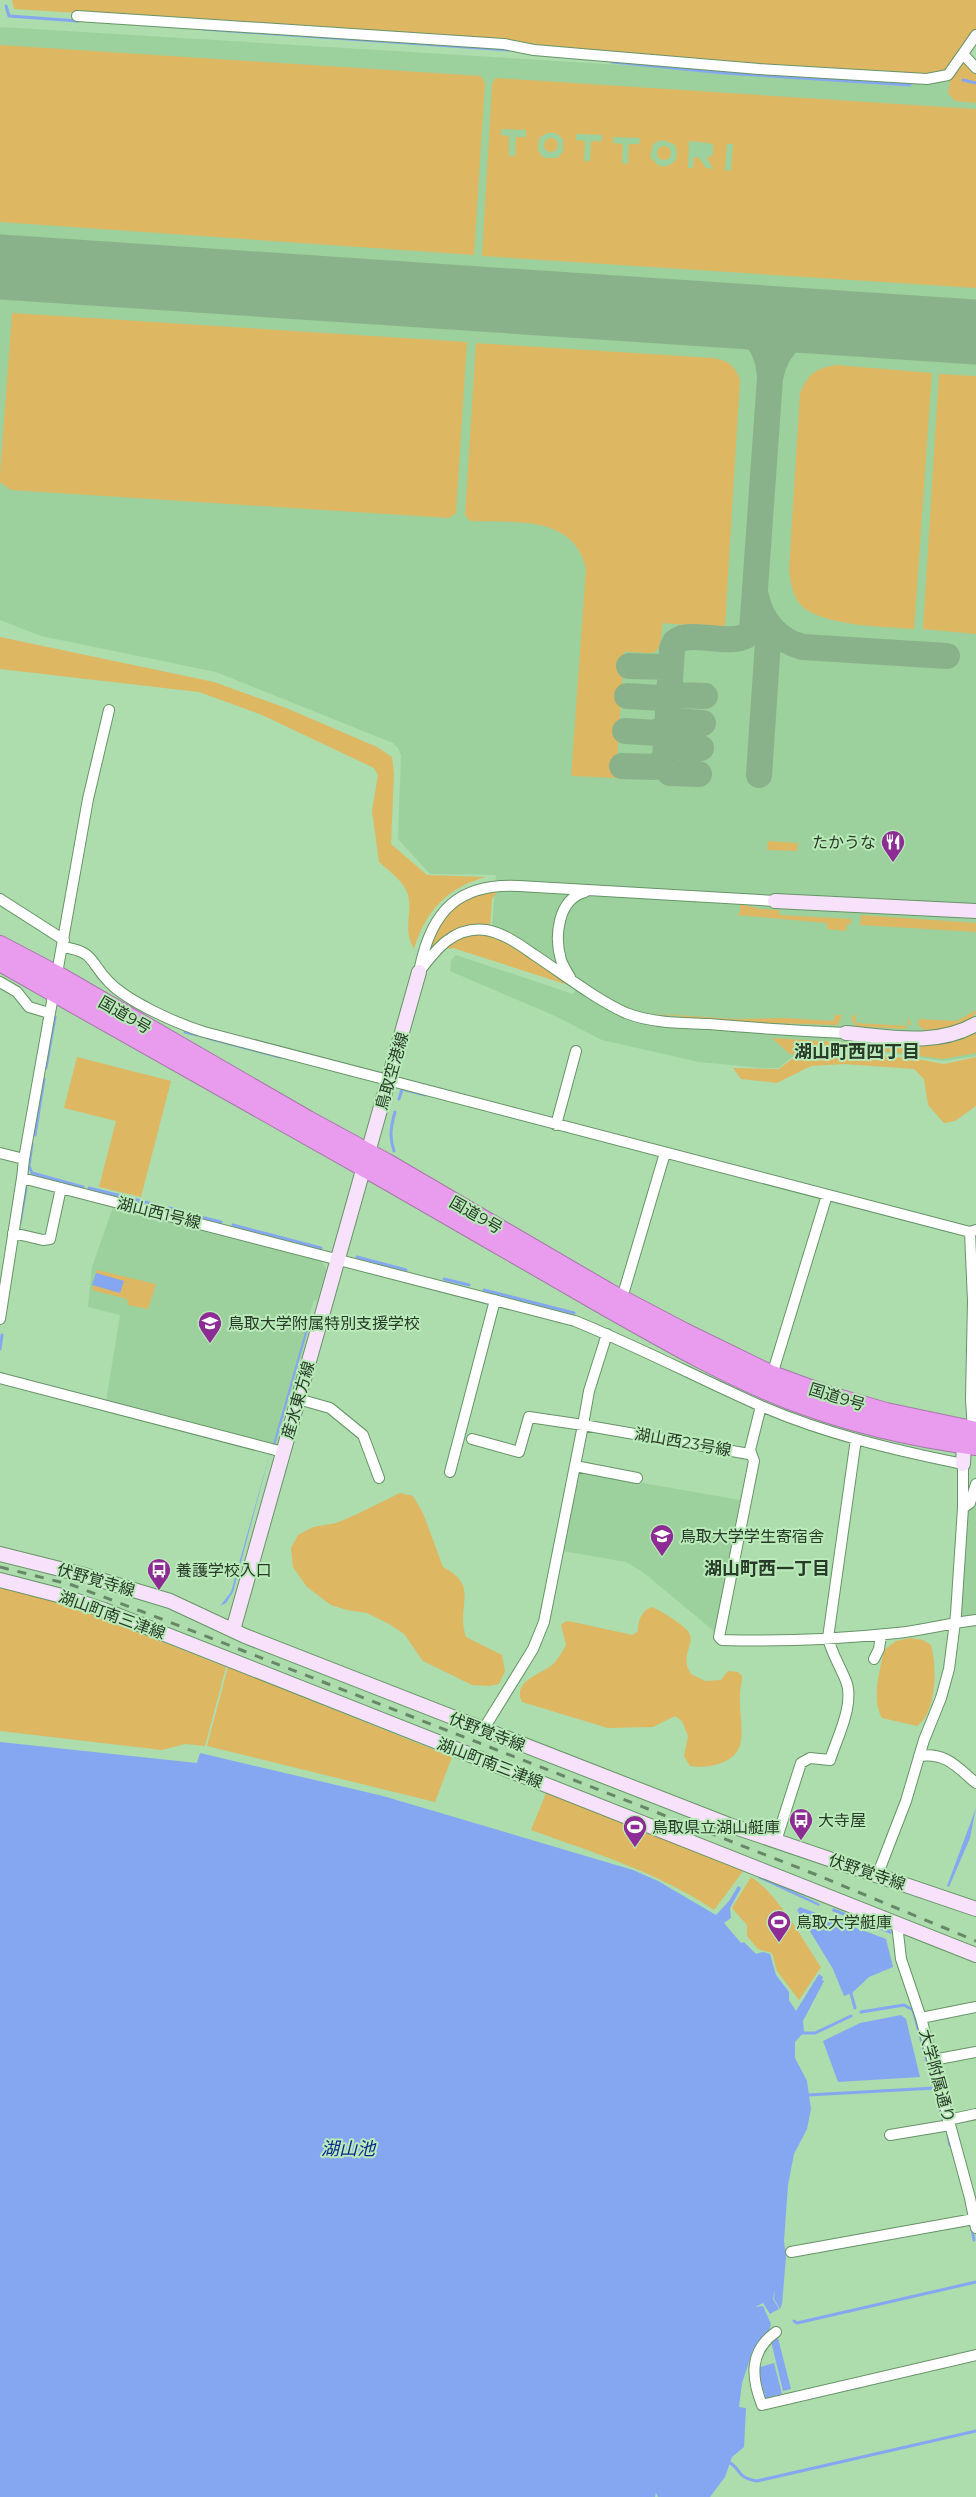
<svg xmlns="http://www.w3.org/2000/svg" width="976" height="2497" font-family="Montserrat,'Noto Sans JP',sans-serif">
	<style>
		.built { fill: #9cd19d }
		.green { fill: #deb763; fill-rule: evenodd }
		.water { fill: #85a7f2 }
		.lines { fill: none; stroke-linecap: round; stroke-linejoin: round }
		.stream { stroke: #85a7f2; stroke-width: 3 }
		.taxiway { stroke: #8ab28a; stroke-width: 26 }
		.runway { stroke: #8ab28a; stroke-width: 65 }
		.street-casing { stroke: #679468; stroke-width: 12 }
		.secondary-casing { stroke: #679468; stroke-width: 16 }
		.highway-casing { stroke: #a57aa8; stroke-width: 20 }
		.street { stroke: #fff; stroke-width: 10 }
		.secondary { stroke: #f8e1fa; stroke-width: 14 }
		.highway { stroke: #e99ced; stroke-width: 18 }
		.rail { stroke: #678867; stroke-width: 3; stroke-dasharray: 9 9; stroke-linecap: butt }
		.labels { text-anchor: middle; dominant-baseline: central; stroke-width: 4; stroke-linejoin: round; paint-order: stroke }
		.poi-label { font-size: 16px; fill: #283b28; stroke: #baeaba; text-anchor: start }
		.street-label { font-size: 16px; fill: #283b28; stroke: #baeaba }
		.neighbourhood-label { font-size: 18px; font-weight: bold; fill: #283b28; stroke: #baeaba }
		.water-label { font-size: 18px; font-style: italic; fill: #0b2891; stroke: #baeaba }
	</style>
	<rect width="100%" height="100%" fill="#addcad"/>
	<!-- built -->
	<path class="built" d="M 0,27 L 920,83 L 976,69 L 976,1056 L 943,1061 L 882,1052 L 807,1051 L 797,1053 L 779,1068 L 763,1068 L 699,1062 L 602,1040 L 555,1016 L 450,971 L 451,960 L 456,955 L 573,994 L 578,988 L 573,974 L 516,937 L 492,928 L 496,875 L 430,874 L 398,839 L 401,755 L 398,748 L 393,743 L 216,672 L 41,636 L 0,620 Z
		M 113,1207 L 321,1260 L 327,1270 L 317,1301 L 314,1300 L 308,1319 L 311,1321 L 276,1446 L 106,1402 L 120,1315 L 88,1307 L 92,1267 Z
		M 580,1472 L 740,1500 L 715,1632 L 644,1573 L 626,1562 L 563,1551 Z
		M 976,1500 L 976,1617 L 959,1620 L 967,1511 Z"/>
	<!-- green -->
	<path class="green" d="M 12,0 L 976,0 L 976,30 L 949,70 L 917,77 L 567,49 L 507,40 L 14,9 Z
		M 0,45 L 481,76 L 485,83 L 474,255 L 0,222 Z
		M 961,61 L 967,61 L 976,70 L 976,103 L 955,101 L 948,93 L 951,76 Z
		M 495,78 L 976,109 L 976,288 L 482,256 L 492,85 ZM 501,129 L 526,130 L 526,137 L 516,137 L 515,156 L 509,156 L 509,136 L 501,135 ZM 547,133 L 556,133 L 563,139 L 563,152 L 557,158 L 544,158 L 538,151 L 539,138 ZM 576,134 L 602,135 L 602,141 L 591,141 L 590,161 L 584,161 L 585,141 L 576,140 ZM 613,137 L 640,138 L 639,144 L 629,144 L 628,164 L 622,163 L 623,144 L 613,143 ZM 661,140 L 674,144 C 682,156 674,169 659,166 L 650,157 L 653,144 ZM 689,141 L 709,143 L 713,145 L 713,155 L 707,158 L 713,169 L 706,168 L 699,158 L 694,157 L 693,168 L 688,168 ZM 727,144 L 733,144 L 731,171 L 725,170 Z
		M544 145a7 7 0 1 1 14 0a7 7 0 1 1-14 0Z
		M657 153a7 7 0 1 1 14 0a7 7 0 1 1-14 0Z
		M 12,313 L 467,342 L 456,513 L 449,518 L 11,490 L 0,482 L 0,475 Z
		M 476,343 L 713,358 C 728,361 735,365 740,380 L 725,625 L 720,628 L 663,623 C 658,661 660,652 624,652 L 616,778 L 571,776 L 586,569 C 574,514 515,523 470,521 L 465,515 Z
		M 836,365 L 932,373 L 914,629 C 887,627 820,626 801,605 C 792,595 791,583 789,569 L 800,393 C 809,373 815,369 836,365 Z
		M 939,374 L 976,376 L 976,634 L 923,629 Z
		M 0,637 L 214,682 L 286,708 L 377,747 L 392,757 L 394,773 L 391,844 L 427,875 L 486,877 C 448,887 425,911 414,949 C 402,927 413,915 408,895 C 405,882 388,870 379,862 L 372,811 L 378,775 L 374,768 L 262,715 L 199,692 L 0,669 Z
		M 768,841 L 798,843 L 797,851 L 767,850 Z
		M 499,889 L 492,899 L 490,927 C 465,924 446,930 429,950 C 434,930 444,908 464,899 C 474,894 488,892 499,889 Z
		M 740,904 L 761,909 L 779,910 L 780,915 L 851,919 L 851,924 L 847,924 L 846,931 L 827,929 L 827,923 L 737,915 L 740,912 Z
		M 861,915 L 976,923 L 976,932 L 860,925 Z
		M 480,934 L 500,939 L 567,981 L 565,984 L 453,948 L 445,949 L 458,938 Z
		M 976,1010 L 974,1017 L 944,1029 L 925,1030 L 918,1025 L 919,1019 L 957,1021 Z
		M 646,1013 L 735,1019 L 784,1018 L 834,1021 L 834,1015 L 842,1015 L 838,1025 L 735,1022 Z
		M 852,1015 L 855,1015 L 856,1023 L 907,1026 L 908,1019 L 910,1020 L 910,1024 L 904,1029 L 856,1026 L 852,1021 Z
		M 976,1032 L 976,1053 L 943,1059 L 882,1051 L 807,1049 L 791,1055 L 772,1038 L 906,1046 L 958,1041 Z
		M 808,1052 L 911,1058 L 944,1064 L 976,1057 L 976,1106 L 955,1121 L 944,1123 L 928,1105 L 924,1079 L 914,1069 L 844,1064 L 811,1066 L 777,1083 L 741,1079 L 733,1068 L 779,1069 L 797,1055 Z
		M 77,1057 L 171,1081 L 141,1197 L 99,1187 L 116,1121 L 64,1108 Z
		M 97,1270 L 156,1284 L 148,1309 L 128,1305 L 127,1299 L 92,1290 Z
		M 400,1493 L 413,1496 L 423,1513 L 443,1567 C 481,1587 455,1604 466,1637 L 502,1655 L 505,1671 L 499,1684 L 489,1686 L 472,1685 L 423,1661 L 404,1634 L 391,1625 L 367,1613 L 347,1610 L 331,1605 L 307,1587 L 293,1567 L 291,1548 L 298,1535 L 313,1527 L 336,1523 L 353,1516 Z
		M 0,1586 L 59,1601 L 226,1667 L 205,1746 L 185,1744 L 162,1750 L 0,1731 Z
		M 651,1607 C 659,1609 688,1627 690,1635 C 693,1648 680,1657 691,1674 L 705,1681 L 721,1680 L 728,1671 L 738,1672 L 742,1676 C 742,1682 740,1689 740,1695 C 739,1711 744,1730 740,1745 C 735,1764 706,1769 690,1766 L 684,1756 L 688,1736 L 682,1721 L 675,1716 L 653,1727 L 608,1728 L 522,1702 C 512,1681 540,1675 552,1665 C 558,1660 562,1652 566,1645 L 561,1625 L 566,1621 L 573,1622 L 633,1635 L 638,1631 C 638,1620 641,1612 651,1607 Z
		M 910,1638 L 923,1640 L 931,1645 C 937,1666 937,1712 917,1726 L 882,1718 C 871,1699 880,1670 884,1650 L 896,1641 Z
		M 228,1667 L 452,1757 L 435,1802 L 207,1746 Z
		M 546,1793 L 736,1866 L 744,1870 L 714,1910 C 658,1872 594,1853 531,1830 Z
		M 751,1877 C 778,1894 803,1940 821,1967 L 799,2000 L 777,1971 L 772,1953 L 758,1949 L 747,1936 L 747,1925 L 732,1908 Z"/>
	<!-- water -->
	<path class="water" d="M 96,1273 L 124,1281 L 120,1293 L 92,1285 Z
		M 308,1322 L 310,1322 L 275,1445 L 273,1444 Z
		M 270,1453 L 233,1592 L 226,1603 L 220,1606 L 231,1592 Z
		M 0,1742 L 197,1763 L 200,1753 L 383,1796 L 633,1870 L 658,1881 L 716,1915 L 729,1901 L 738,1886 L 741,1888 L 730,1908 L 731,1918 L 724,1923 L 741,1943 L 744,1942 L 756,1954 L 763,1952 L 770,1954 L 776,1975 L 789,1992 L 789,2000 L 796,2011 L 819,1974 L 823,1977 L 822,1980 L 824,1981 L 803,2021 L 804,2032 L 795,2042 L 795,2058 L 807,2081 L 811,2109 L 807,2129 L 794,2154 L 788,2185 L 784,2241 L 786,2257 L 782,2304 L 780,2309 L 774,2299 L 775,2289 L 773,2299 L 779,2309 L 770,2314 L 763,2303 L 755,2307 L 763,2306 L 771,2324 L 769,2331 L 752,2353 L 742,2383 L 739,2407 L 746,2408 L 744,2447 L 732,2457 L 725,2477 L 710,2497 L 658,2497 L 656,2493 L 655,2497 L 0,2497 Z
		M 976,1808 L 970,1838 L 949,1887 L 947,1886 Z
		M 759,1875 L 820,1904 L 819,1906 L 758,1878 Z
		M 800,1907 L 886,1939 L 893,1967 L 869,1977 L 852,1993 L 844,1996 L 833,1969 L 797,1910 Z
		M 833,1908 L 892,1931 L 891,1934 L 832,1911 Z
		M 901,2015 L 906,2019 L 920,2077 L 838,2082 L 823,2041 L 860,2023 Z
		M 778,2338 L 791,2389 L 783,2391 L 771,2341 Z
		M 774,2363 L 782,2394 L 766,2399 L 757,2368 Z"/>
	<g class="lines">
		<!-- stream -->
		<path class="stream" d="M 6,6 L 9,16 L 78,21
			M 203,29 L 509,50
			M 612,62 L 724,73 L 910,85
			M 963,80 L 976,83
			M 185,1032 L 197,1035
			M 208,1038 L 280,1057
			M 46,1068 L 55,1017
			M 399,1099 L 402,1089 L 425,1095
			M 35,1135 L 44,1079
			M 32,1144 L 29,1166 L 32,1173 L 83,1187
			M 394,1151 C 389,1137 391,1126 395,1112
			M 89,1188 L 157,1205
			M 169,1208 L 183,1211
			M 192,1215 L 221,1222
			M 20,1223 L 26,1188
			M 233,1225 L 321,1248
			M 357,1257 L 406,1270
			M 444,1279 L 469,1285
			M 484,1290 L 574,1313
			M 0,1349 L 2,1335
			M 850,1990 L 855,2008
			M 861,2012 L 904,2005 L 913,2010 L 934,2086
			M 801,2033 L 815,2033 L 851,2016
			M 808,2095 L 935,2088
			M 938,2101 L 944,2123
			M 948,2136 L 950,2145
			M 972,2229 L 974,2240
			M 794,2321 L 797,2323 L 976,2282
			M 728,2462 C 741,2467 735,2478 757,2481 L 976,2431"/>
		<!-- taxiway -->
		<path class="taxiway" d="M 770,378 C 777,342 801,326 836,323
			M 756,596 C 761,621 778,641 803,647 L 947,656
			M 629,666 L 665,667 L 671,663
			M 669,688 L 674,695 L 705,696
			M 627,696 L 660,698 L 669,691
			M 668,716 L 673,721 L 703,723
			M 625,731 L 657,733 L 667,725
			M 666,741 L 671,747 L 701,748
			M 665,760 L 665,768 L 670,773 L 699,774
			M 622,766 L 654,767 L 665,760 L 672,649 C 678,621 734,653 752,631 L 770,378 C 768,334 741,321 702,314
			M 759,775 L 768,642 L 763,617"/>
		<!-- runway -->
		<path class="runway" d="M 0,267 L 976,332"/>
		<!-- street casing -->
		<g class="street-casing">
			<path id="street" d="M 77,16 L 504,44 L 534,50 L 759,69 L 927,79 L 948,75 L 976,35
				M 963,54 L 976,68
				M 0,899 L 64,940
				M 63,947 C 96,952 89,962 109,982 C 128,1002 178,1024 204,1032 L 970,1232 L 976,1230
				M 420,967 C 432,910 459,883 519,886 L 775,901
				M 419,972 C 436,949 454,926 486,930 C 503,933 519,944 533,954 C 562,973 595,999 626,1013 C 651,1023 682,1023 709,1024 C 755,1028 800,1031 846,1033
				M 570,977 C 567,972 563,966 561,960 C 554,936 558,899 585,892
				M 0,982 L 17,992 L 29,1007 L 49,1013
				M 556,1125 L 576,1051
				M 0,1153 L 24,1159 L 22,1178 L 575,1321 C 639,1347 698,1378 761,1406 L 749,1454 L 583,1425 L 589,1391 L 607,1334
				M 24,1159 L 88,799 L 109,710
				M 970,1232 L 973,1301 L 971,1399 L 973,1431
				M 13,1233 L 43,1240 L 50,1239 L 61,1188
				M 622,1298 L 665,1153
				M 0,1319 L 22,1178
				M 772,1375 L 827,1195
				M 0,1378 L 283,1452
				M 298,1399 L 330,1408 L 363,1435 L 379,1478
				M 761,1406 C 826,1434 894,1450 963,1464 L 963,1508 L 956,1614 L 949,1669 L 941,1698 L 924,1740 L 906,1801 L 877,1876
				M 472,1439 L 519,1452 L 529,1417 L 583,1425 L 544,1622 L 533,1649 L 483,1730
				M 750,1450 L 754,1461 L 719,1637 L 722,1640 C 780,1642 839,1639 897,1633 C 924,1630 950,1623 976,1620
				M 575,1466 L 637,1478
				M 450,1472 L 495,1300
				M 963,1508 L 970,1503 L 976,1484
				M 874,1659 L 879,1649 L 881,1635
				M 919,1756 C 946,1752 957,1767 976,1783
				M 776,1841 L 801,1763 L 810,1758 L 830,1760 C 837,1738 855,1704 846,1681 C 840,1666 832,1654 828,1638 L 856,1439
				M 897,1924 L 901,1959 L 921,2018 L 970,2198 L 976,2228
				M 921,2018 L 976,2007
				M 933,2060 L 976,2052
				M 948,2120 L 976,2114
				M 890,2135 L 950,2125
				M 791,2252 L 974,2219
				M 776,2332 C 749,2351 751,2377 762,2405 L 976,2355"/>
		</g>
		<!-- secondary casing -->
		<g class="secondary-casing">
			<path id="secondary" d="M 775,901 L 976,911
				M 846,1033 C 889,1037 937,1047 976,1024
				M 963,1464 L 964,1444
				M 0,1554 L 84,1575 L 170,1601 L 245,1636 L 729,1825 L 976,1909
				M 0,1580 L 62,1596 L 104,1610 L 976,1955
				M 233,1630 L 419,972"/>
		</g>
		<!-- highway casing -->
		<g class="highway-casing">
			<path id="highway" d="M 0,945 L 57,975 L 308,1120 L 387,1163 L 608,1292 L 684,1332 L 772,1375 L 824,1394 L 886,1412 L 976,1431
				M 0,962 C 129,1036 259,1108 388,1181 C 458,1221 528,1262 598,1302 C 660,1337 723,1374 789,1400 C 849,1423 913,1438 976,1446"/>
		</g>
		<!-- street -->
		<use href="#street" class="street"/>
		<!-- secondary -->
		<use href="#secondary" class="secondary"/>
		<!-- highway -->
		<use href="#highway" class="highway"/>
		<!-- rail -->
		<path class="rail" d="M 0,1567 L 72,1585 L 167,1621 L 817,1875 L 976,1941"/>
	</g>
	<!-- icons -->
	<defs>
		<g id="restaurant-pin" transform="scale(1.25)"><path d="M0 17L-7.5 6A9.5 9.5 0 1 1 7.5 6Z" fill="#8d2c94" stroke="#baeaba"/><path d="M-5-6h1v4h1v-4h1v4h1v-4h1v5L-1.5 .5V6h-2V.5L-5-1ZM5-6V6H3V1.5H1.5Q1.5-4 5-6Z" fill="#fff"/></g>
		<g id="school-pin" transform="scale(1.25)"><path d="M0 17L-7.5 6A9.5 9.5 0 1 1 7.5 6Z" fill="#8d2c94" stroke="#baeaba"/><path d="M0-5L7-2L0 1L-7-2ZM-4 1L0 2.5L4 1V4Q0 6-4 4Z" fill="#fff"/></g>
		<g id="university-pin" transform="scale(1.25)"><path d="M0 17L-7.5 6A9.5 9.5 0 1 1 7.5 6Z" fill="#8d2c94" stroke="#baeaba"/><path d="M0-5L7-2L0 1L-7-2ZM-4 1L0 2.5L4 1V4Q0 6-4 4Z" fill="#fff"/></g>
		<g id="bus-pin" transform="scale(1.25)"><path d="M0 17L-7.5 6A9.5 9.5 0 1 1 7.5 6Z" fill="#8d2c94" stroke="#baeaba"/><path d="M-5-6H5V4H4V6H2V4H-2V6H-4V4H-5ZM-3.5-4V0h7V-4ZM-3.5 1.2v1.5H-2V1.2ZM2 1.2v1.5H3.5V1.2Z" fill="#fff"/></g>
		<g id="stadium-pin" transform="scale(1.25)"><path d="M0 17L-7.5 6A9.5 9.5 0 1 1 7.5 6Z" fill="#8d2c94" stroke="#baeaba"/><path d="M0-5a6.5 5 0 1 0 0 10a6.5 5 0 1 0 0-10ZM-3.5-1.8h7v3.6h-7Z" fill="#fff"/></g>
	</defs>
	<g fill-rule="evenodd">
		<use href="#restaurant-pin" x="893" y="842"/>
		<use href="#school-pin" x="210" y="1323"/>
		<use href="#university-pin" x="662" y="1536"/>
		<use href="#bus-pin" x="159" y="1570"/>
		<use href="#bus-pin" x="801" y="1820"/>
		<use href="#stadium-pin" x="635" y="1827"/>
		<use href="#stadium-pin" x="779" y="1922"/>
	</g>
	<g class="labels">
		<!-- poi labels -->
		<g class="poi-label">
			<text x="876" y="842" text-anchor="end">たかうな</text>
			<text x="228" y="1323">鳥取大学附属特別支援学校</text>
			<text x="680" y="1536">鳥取大学学生寄宿舎</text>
			<text x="176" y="1570">養護学校入口</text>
			<text x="818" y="1820">大寺屋</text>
			<text x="652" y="1827">鳥取県立湖山艇庫</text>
			<text x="796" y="1922">鳥取大学艇庫</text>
		</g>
		<!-- street labels -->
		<g class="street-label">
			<text transform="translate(125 1015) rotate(30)">国道9号</text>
			<text transform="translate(392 1071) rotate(-74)">鳥取空港線</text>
			<text transform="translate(159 1213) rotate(14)">湖山西1号線</text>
			<text transform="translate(476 1215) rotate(30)">国道9号</text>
			<text transform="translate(837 1397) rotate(17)">国道9号</text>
			<text transform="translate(298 1400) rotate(-74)">産水東方線</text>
			<text transform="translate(683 1442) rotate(10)">湖山西23号線</text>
			<text transform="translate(96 1580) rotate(16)">伏野覚寺線</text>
			<text transform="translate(112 1615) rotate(20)">湖山町南三津線</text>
			<text transform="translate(487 1732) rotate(21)">伏野覚寺線</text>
			<text transform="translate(490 1763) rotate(21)">湖山町南三津線</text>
			<text transform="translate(867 1872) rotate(19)">伏野覚寺線</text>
			<text transform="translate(937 2076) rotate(75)">大学附属通り</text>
		</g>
		<!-- neighbourhood labels -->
		<g class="neighbourhood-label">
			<text x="857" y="1052">湖山町西四丁目</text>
			<text x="767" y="1569">湖山町西一丁目</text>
		</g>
		<!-- water labels -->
		<g class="water-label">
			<text x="348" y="2149">湖山池</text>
		</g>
	</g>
</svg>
